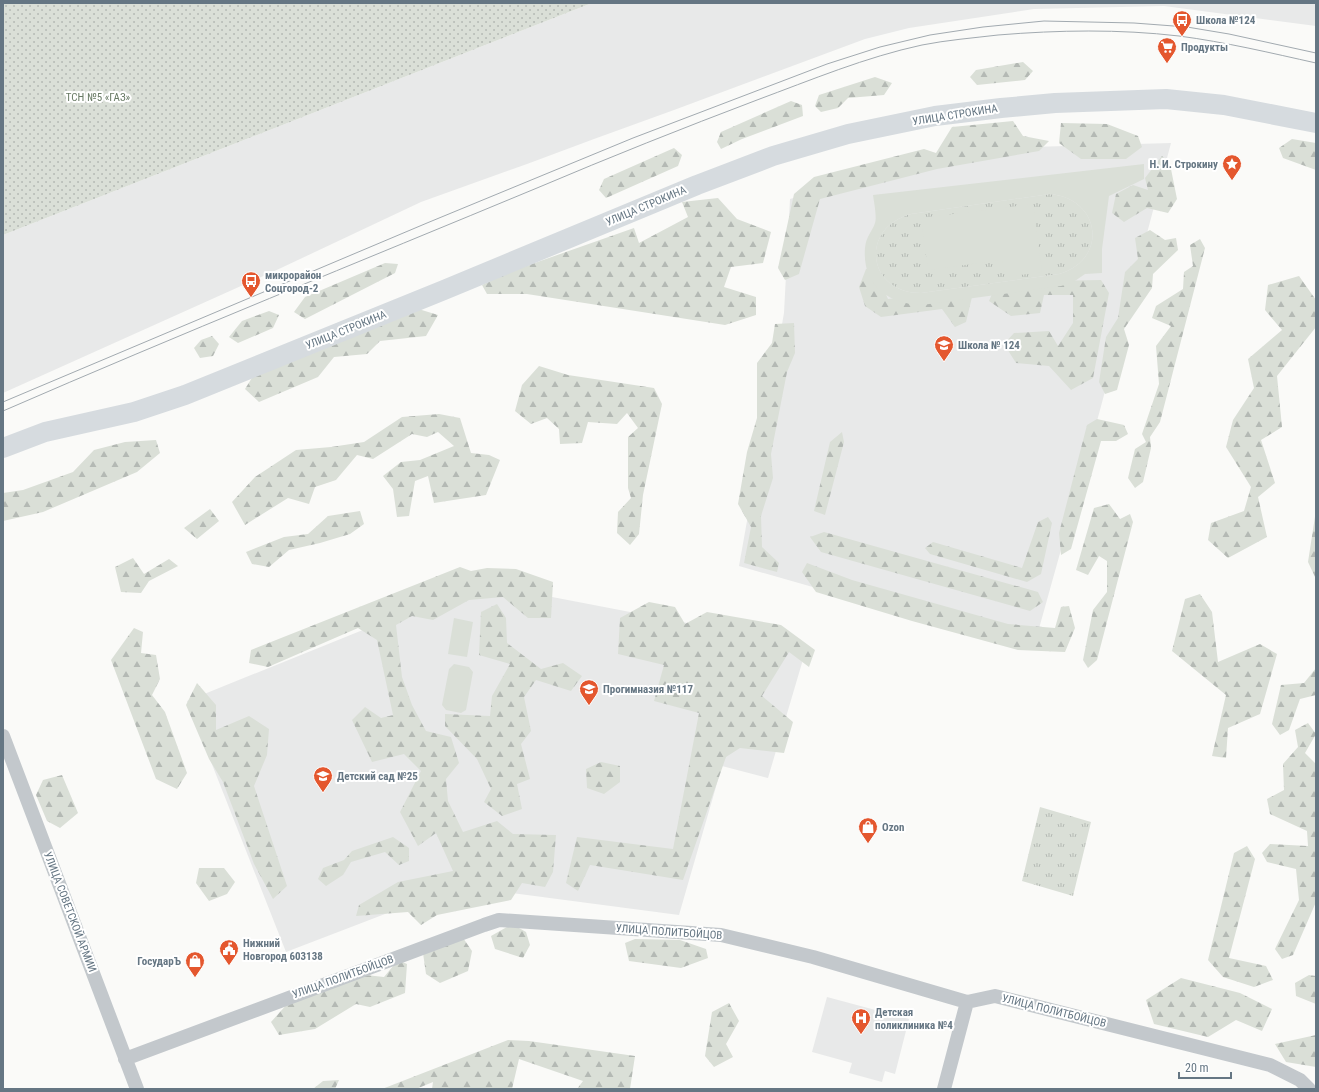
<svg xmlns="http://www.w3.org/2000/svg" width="1319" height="1092" font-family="'Roboto Condensed',sans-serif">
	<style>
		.built { fill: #e8e9e9 }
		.grass { fill: url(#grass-tufts) }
		.forest { fill: url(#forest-firs) }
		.garden { fill: url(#garden-dots) }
		.pitch { fill: #dadfd7; fill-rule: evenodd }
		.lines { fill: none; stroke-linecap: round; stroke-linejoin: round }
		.street { stroke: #c3c8cc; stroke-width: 14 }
		.secondary { stroke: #d6dbdf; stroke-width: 20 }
		.tram { stroke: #a2aab0; stroke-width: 1 }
		.labels { text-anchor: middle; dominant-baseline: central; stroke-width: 4; stroke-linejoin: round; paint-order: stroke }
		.poi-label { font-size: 11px; font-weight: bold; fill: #657683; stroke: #fff; text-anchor: start }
		.park-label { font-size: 11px; fill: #687a64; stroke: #fff }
		.street-label { font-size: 11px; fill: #657683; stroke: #fff }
	</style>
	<defs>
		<pattern id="grass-tufts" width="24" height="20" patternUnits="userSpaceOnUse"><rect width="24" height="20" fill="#dadfd7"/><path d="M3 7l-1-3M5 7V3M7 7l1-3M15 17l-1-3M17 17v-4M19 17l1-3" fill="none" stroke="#b4b9b4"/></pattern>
		<pattern id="forest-firs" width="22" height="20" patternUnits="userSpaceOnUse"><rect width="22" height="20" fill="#dadfd7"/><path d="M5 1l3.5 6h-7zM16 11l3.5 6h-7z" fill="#b4b9b4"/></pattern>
		<pattern id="garden-dots" width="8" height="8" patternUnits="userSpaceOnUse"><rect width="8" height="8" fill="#dadfd7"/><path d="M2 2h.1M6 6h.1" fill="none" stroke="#b4b9b4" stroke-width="1.8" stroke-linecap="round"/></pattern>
	</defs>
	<rect width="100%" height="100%" fill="#fafaf8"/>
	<!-- built -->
	<path class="built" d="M 592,3 L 1316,3 L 1316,26 L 1164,6 L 1034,9 L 909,28 L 865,39 L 674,110 L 594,139 L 527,164 L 421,202 L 281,268 L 3,393 L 3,235 Z
		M 1171,143 L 1100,410 L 1033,650 L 739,566 L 784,313 L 790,199 L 867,176 L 1031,147 Z
		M 479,583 L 807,646 L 768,778 L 722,766 L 679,915 L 458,886 L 286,952 L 187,701 Z
		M 827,997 L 909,1019 L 895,1074 L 885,1071 L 882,1082 L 849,1073 L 852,1063 L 812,1052 Z"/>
	<!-- grass -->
	<path class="grass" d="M 1050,194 C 1102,199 1108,260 1059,274 L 921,293 C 867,293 859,228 911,214 Z
		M 1040,807 L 1091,822 L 1073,896 L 1022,881 Z"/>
	<!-- forest -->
	<path class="forest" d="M 1023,62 L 1033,71 L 1025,80 L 977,85 L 970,77 L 976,70 Z
		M 875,77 L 892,83 L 884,95 L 848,98 L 838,108 L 821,112 L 815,106 L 819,95 Z
		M 791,101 L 802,105 L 803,116 L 742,139 L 721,149 L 717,142 L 721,132 Z
		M 1013,121 L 1023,136 L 1049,141 L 1039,151 L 937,169 L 820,199 L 799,274 L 785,280 L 778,268 L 794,194 L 814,177 L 924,149 L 936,153 L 952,127 Z
		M 1061,123 L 1107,124 L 1138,136 L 1142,147 L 1126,159 L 1081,159 L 1059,143 Z
		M 1292,139 L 1316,143 L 1316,170 L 1283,158 L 1279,148 Z
		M 674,148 L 682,155 L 678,166 L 606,198 L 599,190 L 604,179 Z
		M 1162,156 L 1170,164 L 1177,199 L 1168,213 L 1147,208 L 1124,222 L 1112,213 L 1116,194 L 1133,185 L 1148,190 L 1145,178 Z
		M 718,198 L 737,219 L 771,232 L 763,263 L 731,267 L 724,287 L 756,297 L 756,315 L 725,325 L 527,294 L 487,294 L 482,285 L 509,272 L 634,228 L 639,243 L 688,217 L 682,202 Z
		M 1150,230 L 1165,240 L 1176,238 L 1178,250 L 1153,274 L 1152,288 L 1124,329 L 1129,345 L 1117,390 L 1105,394 L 1099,382 L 1106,337 L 1118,318 L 1125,272 L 1138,259 L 1135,238 Z
		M 1200,239 L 1205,248 L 1160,422 L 1150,437 L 1151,448 L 1143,482 L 1135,488 L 1128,478 L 1135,449 L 1146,442 L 1142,434 L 1159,384 L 1156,346 L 1171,326 L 1152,318 L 1156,306 L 1183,289 L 1184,272 L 1193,266 L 1190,245 Z
		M 385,263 L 398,264 L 395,273 L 305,319 L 294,312 L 305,297 Z
		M 874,268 L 888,299 L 954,290 L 972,297 L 966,322 L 955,327 L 942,309 L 881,317 L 865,306 L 859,287 L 866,269 Z
		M 1299,276 L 1316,300 L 1316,327 L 1277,376 L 1282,427 L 1261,440 L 1275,483 L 1258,497 L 1267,537 L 1228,558 L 1208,540 L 1211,523 L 1244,511 L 1251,487 L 1226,447 L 1233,420 L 1254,388 L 1248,359 L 1282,330 L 1265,310 L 1268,285 Z
		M 1101,280 L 1109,293 L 1093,378 L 1071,390 L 1049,366 L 1016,363 L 1004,344 L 1014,333 L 1049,331 L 1058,346 L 1073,323 L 1073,295 L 1044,295 L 1040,313 L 1011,316 L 989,301 L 994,289 L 1045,281 Z
		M 412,307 L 438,315 L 426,336 L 380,341 L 367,354 L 334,357 L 318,377 L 259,402 L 245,389 L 255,373 Z
		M 269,311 L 279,315 L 273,328 L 238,343 L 229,337 L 242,321 Z
		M 794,323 L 795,353 L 787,372 L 771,454 L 773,478 L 761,516 L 762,547 L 779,563 L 777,572 L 744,563 L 751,527 L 738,504 L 747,452 L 757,418 L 757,363 L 772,343 L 775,324 Z
		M 212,336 L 219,344 L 213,356 L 200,358 L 194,348 L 201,340 Z
		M 539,366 L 568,375 L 654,388 L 662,404 L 643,495 L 639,534 L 630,545 L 617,533 L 618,512 L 631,498 L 628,488 L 628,437 L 638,428 L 627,413 L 617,424 L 588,422 L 582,443 L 560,444 L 559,429 L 547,418 L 531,424 L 515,411 L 522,385 Z
		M 439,414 L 460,418 L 471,453 L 489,455 L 500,460 L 486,495 L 434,503 L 428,476 L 415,481 L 409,516 L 397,517 L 393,489 L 383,476 L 401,462 L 420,460 L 454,446 L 438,432 L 427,437 L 412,434 L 373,459 L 357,455 L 336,480 L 315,487 L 309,504 L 288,498 L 245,525 L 232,502 L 255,477 L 296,450 L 331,447 L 364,442 L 402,417 Z
		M 1097,419 L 1124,425 L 1128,434 L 1116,441 L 1101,441 L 1071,549 L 1061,555 L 1059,533 L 1087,425 Z
		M 842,432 L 844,442 L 825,515 L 814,511 L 830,442 Z
		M 156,440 L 160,453 L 137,472 L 43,512 L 3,521 L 3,493 L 23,490 L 73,472 L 94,450 L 125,442 Z
		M 1109,504 L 1120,519 L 1130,514 L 1133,522 L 1097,660 L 1088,668 L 1083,660 L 1093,610 L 1107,592 L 1107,561 L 1099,556 L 1088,575 L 1076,570 L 1094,508 Z
		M 210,509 L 219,521 L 197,539 L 184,528 Z
		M 1316,510 L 1316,579 L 1308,562 Z
		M 360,511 L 364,524 L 350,534 L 320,543 L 289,550 L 269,567 L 252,564 L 246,552 L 284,537 L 308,534 L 328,516 Z
		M 1048,517 L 1052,523 L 1041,574 L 1027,582 L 930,554 L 925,548 L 933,542 L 1022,568 L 1038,522 Z
		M 824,532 L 1038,592 L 1043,602 L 1030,611 L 821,552 L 810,537 Z
		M 133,558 L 144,574 L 169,559 L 178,566 L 149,581 L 141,593 L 121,592 L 115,567 Z
		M 807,563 L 852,580 L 1008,624 L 1055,628 L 1061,607 L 1069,606 L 1075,628 L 1065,652 L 1018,650 L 912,621 L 816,592 L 802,572 Z
		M 460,567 L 471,571 L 487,568 L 516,569 L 553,582 L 551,618 L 528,618 L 503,597 L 469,600 L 433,620 L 412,616 L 396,625 L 402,677 L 412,705 L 426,731 L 451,737 L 459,763 L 446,779 L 448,801 L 463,832 L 497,821 L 513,834 L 556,835 L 553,872 L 545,887 L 522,883 L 511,900 L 437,915 L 421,925 L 408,912 L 356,916 L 359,905 L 398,882 L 453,871 L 436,833 L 418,846 L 400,812 L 421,771 L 404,754 L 372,762 L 352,720 L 365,707 L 381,718 L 393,715 L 377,640 L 358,628 L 268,667 L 249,663 L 251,650 Z
		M 1200,594 L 1212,612 L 1218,662 L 1260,644 L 1277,654 L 1260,714 L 1228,728 L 1226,758 L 1212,756 L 1226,695 L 1172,651 L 1185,599 Z
		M 649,602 L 675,607 L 685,624 L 707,612 L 781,625 L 815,650 L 809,667 L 789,652 L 762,696 L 793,722 L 784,753 L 740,748 L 726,757 L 683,880 L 590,865 L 578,891 L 566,883 L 577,837 L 673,849 L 699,713 L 654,701 L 664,665 L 618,654 L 620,618 Z
		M 497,604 L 506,618 L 507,643 L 541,669 L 563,663 L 582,676 L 571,691 L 536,680 L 524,697 L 531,731 L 521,744 L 530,779 L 517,784 L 522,809 L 502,816 L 484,802 L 491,789 L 477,759 L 445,726 L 445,714 L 490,716 L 492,696 L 510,664 L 479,655 L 481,612 Z
		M 134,628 L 143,632 L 141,653 L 156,655 L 160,679 L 152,695 L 165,712 L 187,773 L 177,789 L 156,779 L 111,660 Z
		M 1316,668 L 1316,695 L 1300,699 L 1289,730 L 1280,735 L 1272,724 L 1281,685 L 1304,683 Z
		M 197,683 L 216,705 L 216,730 L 249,716 L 269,729 L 267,755 L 254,786 L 287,886 L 273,899 L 254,864 L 223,782 L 209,759 L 186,705 Z
		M 1308,723 L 1316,734 L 1305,753 L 1316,764 L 1316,902 L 1293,955 L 1282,959 L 1275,949 L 1299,900 L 1296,869 L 1267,862 L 1262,853 L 1270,844 L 1308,846 L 1307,831 L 1270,814 L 1267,799 L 1284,790 L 1283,764 L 1298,747 L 1295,730 Z
		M 601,762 L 620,766 L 620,782 L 604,794 L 587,788 L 586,769 Z
		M 62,775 L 78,813 L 60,828 L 47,821 L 36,795 L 43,780 Z
		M 393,837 L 409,848 L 409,861 L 399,865 L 385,852 L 351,862 L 343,875 L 326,886 L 318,879 L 323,868 L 344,860 L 352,851 Z
		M 1247,846 L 1255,859 L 1229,958 L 1266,966 L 1273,980 L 1254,987 L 1223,977 L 1208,960 L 1234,853 Z
		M 199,868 L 224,868 L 235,882 L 227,894 L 209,901 L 196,883 Z
		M 512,924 L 526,932 L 530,945 L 523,958 L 495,949 L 491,936 Z
		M 461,935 L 472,951 L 468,971 L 440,983 L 426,974 L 423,953 Z
		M 635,939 L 680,940 L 706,949 L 708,958 L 681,968 L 629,961 L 625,943 Z
		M 398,960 L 407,964 L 405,993 L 370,1007 L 356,1004 L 315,1029 L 279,1035 L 271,1022 L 289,1002 L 357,974 L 384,977 Z
		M 1309,975 L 1316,976 L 1316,1004 L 1296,996 L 1295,983 Z
		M 1181,978 L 1240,993 L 1272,1009 L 1262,1031 L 1236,1020 L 1208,1037 L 1154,1024 L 1146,1000 Z
		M 729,1003 L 739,1021 L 726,1044 L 733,1057 L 714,1067 L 705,1056 L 712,1012 Z
		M 1316,1035 L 1316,1067 L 1286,1062 L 1275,1044 Z
		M 508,1040 L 529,1041 L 635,1056 L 630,1089 L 577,1089 L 583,1081 L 519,1059 L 512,1089 L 432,1089 L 433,1082 L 416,1089 L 382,1089 Z
		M 339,1080 L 335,1089 L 313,1089 L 323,1081 Z"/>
	<!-- garden -->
	<path class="garden" d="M 3,3 L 592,3 L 3,235 Z"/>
	<!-- pitch -->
	<path class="pitch" d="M 1144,164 L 1144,179 L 1109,196 L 1102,249 L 1102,273 L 1085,274 L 1072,283 L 1061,286 L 922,305 C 888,304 862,285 865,248 C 866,236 872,232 875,223 C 877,217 874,202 873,195 ZM 1050,194 C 1102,199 1108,260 1059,274 L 921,293 C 867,293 859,228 911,214 Z
		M 1033,204 L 1042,272 L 1005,277 L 1002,260 L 928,270 L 921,218 Z
		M 454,618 L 473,622 L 467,657 L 448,654 Z
		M 454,664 L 469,667 L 473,672 L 466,710 L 461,713 L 446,710 L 442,705 L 449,669 Z"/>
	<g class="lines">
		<!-- street -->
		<path class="street" d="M 3,736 L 137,1089
			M 125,1059 L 484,925 L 499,920 L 721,935 L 813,957 L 967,1002 L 995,996 L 1270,1065 L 1300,1080 L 1309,1089
			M 944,1089 L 967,1002"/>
		<!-- secondary -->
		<path class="secondary" d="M 3,448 L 45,432 L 134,412 L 185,395 L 444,290 L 697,185 L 773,156 L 848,134 L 935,116 L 1001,108 L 1055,103 L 1166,99 L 1224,105 L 1316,123"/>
		<!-- tram -->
		<path class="tram" d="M 3,402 L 427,223 L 633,138 L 827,64 L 880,47 L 930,35 L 983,27 L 1044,21 L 1134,23 L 1187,27 L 1229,34 L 1316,53
			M 3,411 C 180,334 359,262 537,188 C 610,157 683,128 757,100 C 811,80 866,57 922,45 C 947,40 973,38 998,35 C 1059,30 1119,29 1179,36 C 1225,42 1271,53 1316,63"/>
	</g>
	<!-- icons -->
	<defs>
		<g id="bus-pin" transform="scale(1)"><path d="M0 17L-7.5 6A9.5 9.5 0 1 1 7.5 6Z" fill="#e4572e" stroke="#fff"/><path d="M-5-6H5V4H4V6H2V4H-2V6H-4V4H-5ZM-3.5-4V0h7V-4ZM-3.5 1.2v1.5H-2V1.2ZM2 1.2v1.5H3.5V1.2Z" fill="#fff"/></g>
		<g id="supermarket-pin" transform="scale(1)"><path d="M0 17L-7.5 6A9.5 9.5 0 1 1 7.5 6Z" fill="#e4572e" stroke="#fff"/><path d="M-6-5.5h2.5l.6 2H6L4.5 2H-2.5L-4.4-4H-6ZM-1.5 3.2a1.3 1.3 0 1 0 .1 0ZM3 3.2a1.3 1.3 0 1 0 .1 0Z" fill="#fff"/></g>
		<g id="sight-pin" transform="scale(1)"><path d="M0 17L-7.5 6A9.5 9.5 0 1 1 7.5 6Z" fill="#e4572e" stroke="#fff"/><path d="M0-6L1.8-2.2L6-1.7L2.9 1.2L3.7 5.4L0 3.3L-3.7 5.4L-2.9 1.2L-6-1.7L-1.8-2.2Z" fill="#fff"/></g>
		<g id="school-pin" transform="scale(1)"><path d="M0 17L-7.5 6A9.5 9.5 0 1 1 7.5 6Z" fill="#e4572e" stroke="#fff"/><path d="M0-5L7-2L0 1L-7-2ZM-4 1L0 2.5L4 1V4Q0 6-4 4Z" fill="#fff"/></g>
		<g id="shop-pin" transform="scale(1)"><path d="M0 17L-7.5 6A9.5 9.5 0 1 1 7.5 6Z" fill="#e4572e" stroke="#fff"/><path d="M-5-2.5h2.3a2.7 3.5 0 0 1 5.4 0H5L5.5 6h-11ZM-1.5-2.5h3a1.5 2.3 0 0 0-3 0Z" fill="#fff"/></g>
		<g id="civic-pin" transform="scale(1)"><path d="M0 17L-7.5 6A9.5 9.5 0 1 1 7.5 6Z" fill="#e4572e" stroke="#fff"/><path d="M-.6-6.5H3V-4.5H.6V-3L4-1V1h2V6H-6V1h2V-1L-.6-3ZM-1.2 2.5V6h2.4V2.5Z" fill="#fff"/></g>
		<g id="hospital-pin" transform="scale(1)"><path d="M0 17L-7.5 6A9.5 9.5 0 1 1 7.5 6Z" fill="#e4572e" stroke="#fff"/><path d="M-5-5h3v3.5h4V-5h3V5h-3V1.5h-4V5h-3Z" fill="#fff"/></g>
	</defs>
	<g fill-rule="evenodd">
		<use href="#bus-pin" x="1182" y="20"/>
		<use href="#supermarket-pin" x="1167" y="47"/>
		<use href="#sight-pin" x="1232" y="164"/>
		<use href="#bus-pin" x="251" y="281"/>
		<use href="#school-pin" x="944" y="345"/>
		<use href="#school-pin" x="589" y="689"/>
		<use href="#school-pin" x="323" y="776"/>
		<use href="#shop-pin" x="868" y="827"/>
		<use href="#civic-pin" x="229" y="949"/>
		<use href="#shop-pin" x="195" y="961"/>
		<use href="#hospital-pin" x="861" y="1018"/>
	</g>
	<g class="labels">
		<!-- poi labels -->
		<g class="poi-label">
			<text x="1196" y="20">Школа №124</text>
			<text x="1181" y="47">Продукты</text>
			<text x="1218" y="164" text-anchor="end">Н. И. Строкину</text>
			<text x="265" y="275">микрорайон<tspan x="265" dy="13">Соцгород-2</tspan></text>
			<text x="958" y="345">Школа № 124</text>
			<text x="603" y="689">Прогимназия №117</text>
			<text x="337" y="776">Детский сад №25</text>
			<text x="882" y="827">Ozon</text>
			<text x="243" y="943">Нижний<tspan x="243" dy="13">Новгород 603138</tspan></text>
			<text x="181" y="961" text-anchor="end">ГосударЪ</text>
			<text x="875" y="1012">Детская<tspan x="875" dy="13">поликлиника №4</tspan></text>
		</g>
		<!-- park labels -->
		<g class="park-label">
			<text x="98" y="97">ТСН №5 «ГАЗ»</text>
		</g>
		<!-- street labels -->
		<g class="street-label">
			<text transform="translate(955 115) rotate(-9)">УЛИЦА СТРОКИНА</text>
			<text transform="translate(646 206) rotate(-23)">УЛИЦА СТРОКИНА</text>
			<text transform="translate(346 330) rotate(-22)">УЛИЦА СТРОКИНА</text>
			<text transform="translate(70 912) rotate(69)">УЛИЦА СОВЕТСКОЙ АРМИИ</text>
			<text transform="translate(669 932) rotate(4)">УЛИЦА ПОЛИТБОЙЦОВ</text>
			<text transform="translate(343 977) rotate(-20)">УЛИЦА ПОЛИТБОЙЦОВ</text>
			<text transform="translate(1054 1011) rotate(14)">УЛИЦА ПОЛИТБОЙЦОВ</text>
		</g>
	</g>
	<!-- border -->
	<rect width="1319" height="1092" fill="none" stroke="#657683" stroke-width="8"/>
	<!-- scale -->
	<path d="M1179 1072v6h52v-6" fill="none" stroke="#657683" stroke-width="2"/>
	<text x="1185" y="1072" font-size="12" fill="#657683" stroke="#ffffff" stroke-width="3" paint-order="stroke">20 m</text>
</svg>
